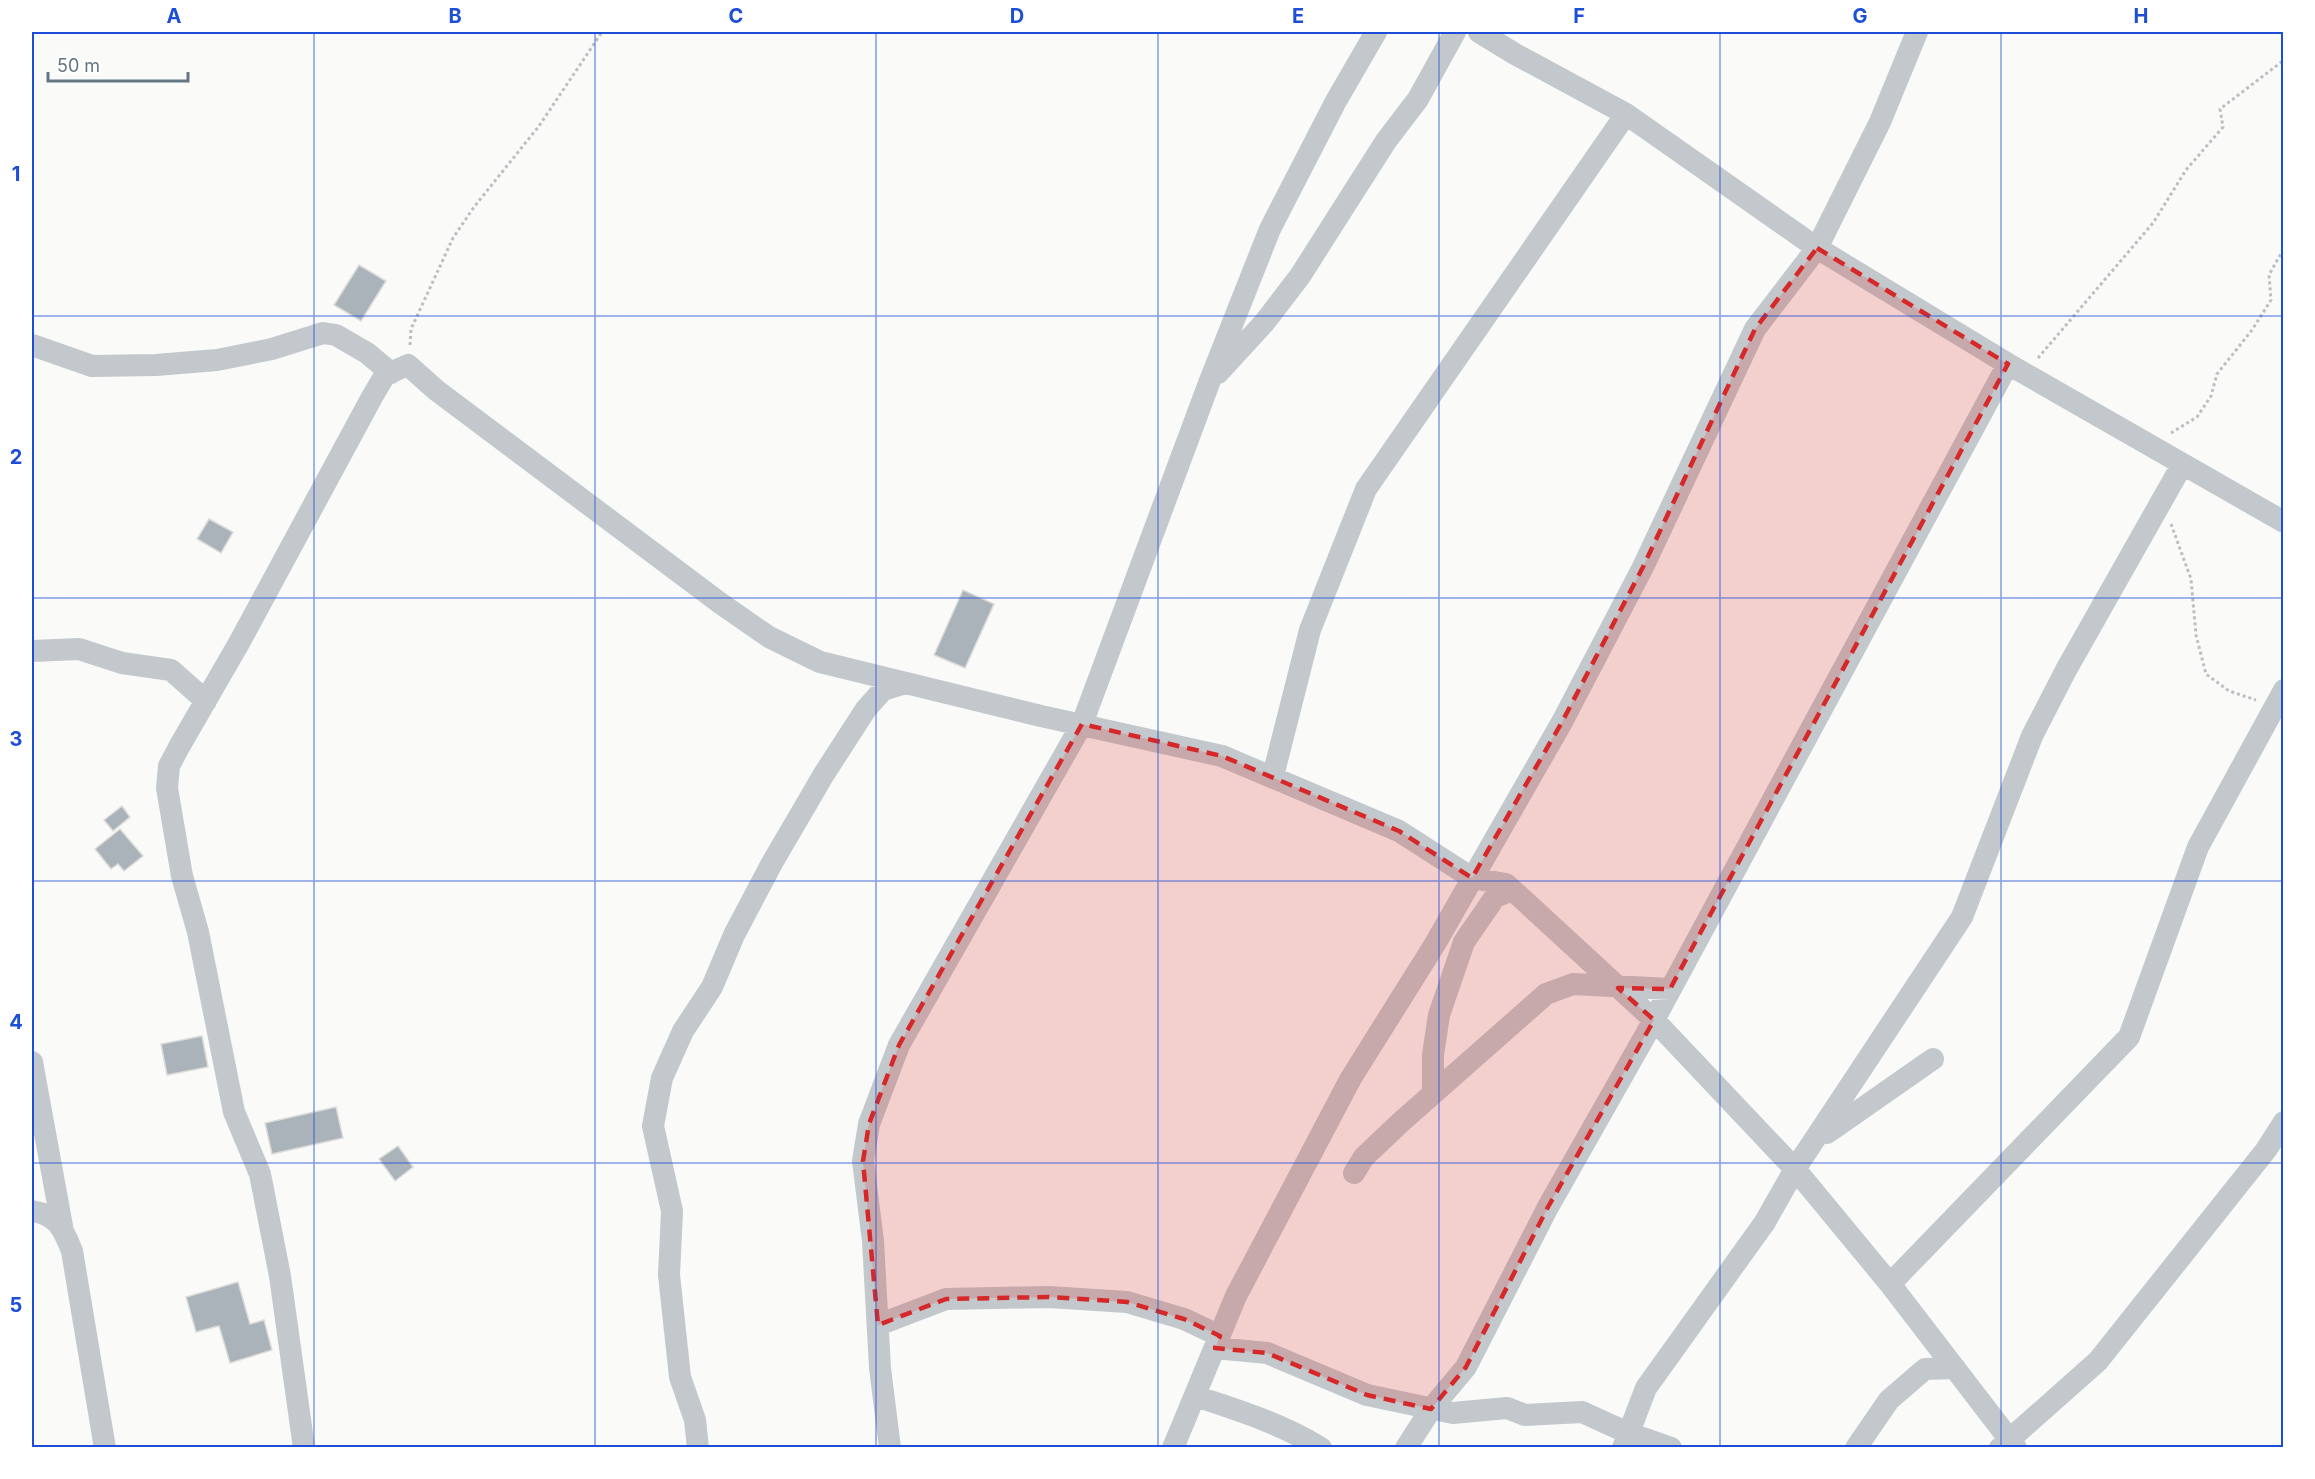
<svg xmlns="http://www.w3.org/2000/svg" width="2315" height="1479" font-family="Inter,sans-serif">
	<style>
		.building { fill: #aab3b9; stroke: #dcdcda; stroke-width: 1.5 }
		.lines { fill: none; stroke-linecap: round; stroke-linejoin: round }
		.path { stroke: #bbbfc2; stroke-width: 3; stroke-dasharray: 3 3; stroke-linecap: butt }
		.minor { stroke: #c3c8cc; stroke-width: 22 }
		.marked { fill: #d62828; fill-opacity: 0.2; stroke: #d62828; stroke-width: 4.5; stroke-dasharray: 12 8; stroke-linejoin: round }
		.grid { fill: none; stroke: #1d4ed8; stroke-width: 1.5; stroke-opacity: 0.55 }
		.neatline { fill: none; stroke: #1d4ed8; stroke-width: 2 }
		.grid-label { font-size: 20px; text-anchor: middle; font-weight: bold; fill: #1d4ed8 }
	</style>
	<rect width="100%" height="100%" fill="#fafaf8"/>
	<!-- building -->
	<path class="building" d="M 359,265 L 386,281 L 361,321 L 334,305 Z
		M 209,519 L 233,532 L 221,553 L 197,539 Z
		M 963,590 L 994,604 L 965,668 L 934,655 Z
		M 122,806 L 130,817 L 113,831 L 104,820 Z
		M 120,829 L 143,856 L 124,871 L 118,864 L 111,869 L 95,849 Z
		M 202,1036 L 208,1067 L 167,1075 L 161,1044 Z
		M 336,1107 L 343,1138 L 272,1154 L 265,1123 Z
		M 398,1146 L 413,1167 L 395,1181 L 379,1159 Z
		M 238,1282 L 250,1324 L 264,1320 L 272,1350 L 230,1363 L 219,1326 L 196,1332 L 186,1297 Z"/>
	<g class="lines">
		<!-- path -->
		<path class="path" d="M 410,345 L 411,329 L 453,238 L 474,207 L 539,126 L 602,32
			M 2038,358 L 2153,223 L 2186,170 L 2223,127 L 2220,109 L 2284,60
			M 2171,433 L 2197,417 L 2211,396 L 2217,374 L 2252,330 L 2271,300 L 2269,275 L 2284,248
			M 2171,524 L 2191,579 L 2196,635 L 2206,674 L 2229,691 L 2256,700"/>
		<!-- minor -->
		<path class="minor" d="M 1479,32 L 1515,54 L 1626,114 L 1817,248 L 2008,364 L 2284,522
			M 32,345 L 92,366 L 156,365 L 217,360 L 272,349 L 323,333 L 336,335 L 367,353 L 391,373
			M 1218,373 L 1264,323 L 1300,276 L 1386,141 L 1418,99 L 1455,32
			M 32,651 L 79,649 L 122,663 L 171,670 L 206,701
			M 1273,776 L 1310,630 L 1366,489 L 1626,114
			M 32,1062 L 62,1226
			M 1433,1093 L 1433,1055 L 1439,1015 L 1464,942 L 1495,897 L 1512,890
			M 1827,1133 L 1933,1059
			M 1354,1173 L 1364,1157 L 1401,1122 L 1546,994 L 1573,984 L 1670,989
			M 32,1211 C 57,1215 63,1228 72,1251 L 105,1448
			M 1890,1284 L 2129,1037 L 2198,847 L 2284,690
			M 878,1325 L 946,1299 L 1049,1297 L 1127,1302 L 1184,1319 L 1220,1336
			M 1215,1348 L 1267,1353 L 1367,1395 L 1453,1413 L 1507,1408 L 1525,1415 L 1582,1412 L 1628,1433 L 1671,1448
			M 1195,1396 C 1238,1410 1282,1424 1321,1448
			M 304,1448 L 280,1276 L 260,1174 L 234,1112 L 198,932 L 182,876 L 167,788 L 169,766 L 179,747 L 239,643 L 372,397 L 385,375 L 408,365 L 436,390 L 720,603 L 769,637 L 820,662 L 1041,716 L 1222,756 L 1399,831 L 1472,878 L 1506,884 L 1654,1020 L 1795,1169 L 1890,1284 L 2016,1448
			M 698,1448 L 695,1420 L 680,1377 L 669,1275 L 672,1211 L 653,1126 L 662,1078 L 683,1031 L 712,987 L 734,935 L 772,863 L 824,774 L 866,709 L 883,690 L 905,683
			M 890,1448 L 880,1368 L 873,1241 L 863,1161 L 869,1124 L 899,1045 L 1082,724 L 1209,383 L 1270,229 L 1336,101 L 1376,32
			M 1173,1448 L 1236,1296 L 1351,1078 L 1435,944 L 1562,722 L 1643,567 L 1755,329 L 1817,248 L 1880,122 L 1917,32
			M 1406,1448 L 1431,1409 L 1466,1367 L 1548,1207 L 1654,1020 L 2008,364
			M 1623,1448 L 1646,1388 L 1765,1222 L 1795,1169 L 1962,917 L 2032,736 L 2066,670 L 2182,465
			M 1856,1448 L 1889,1400 L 1925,1369 L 1955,1368
			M 2000,1448 L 2098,1361 L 2266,1150 L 2284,1122"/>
	</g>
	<!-- marked area -->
	<path class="marked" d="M 1817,248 L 2008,364 L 1670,989 L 1618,988 L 1654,1020 L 1548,1207 L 1466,1367 L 1431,1409 L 1367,1395 L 1267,1353 L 1215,1348 L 1220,1336 L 1184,1319 L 1127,1302 L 1049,1297 L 946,1299 L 878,1325 L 863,1161 L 869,1124 L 899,1045 L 1082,724 L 1222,756 L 1399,831 L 1472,878 L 1562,722 L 1643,567 L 1755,329 Z"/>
	<!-- grid -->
	<path class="grid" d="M 314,32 L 314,1448M 595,32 L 595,1448M 876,32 L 876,1448M 1158,32 L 1158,1448M 1439,32 L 1439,1448M 1720,32 L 1720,1448M 2001,32 L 2001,1448M 32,316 L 2284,316M 32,598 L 2284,598M 32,881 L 2284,881M 32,1163 L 2284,1163"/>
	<!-- border -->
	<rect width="2315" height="1479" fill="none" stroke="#ffffff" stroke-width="66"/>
	<!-- scale -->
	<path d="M48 72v9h140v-9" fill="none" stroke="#657683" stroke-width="3"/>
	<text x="57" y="72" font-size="18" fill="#657683" stroke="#ffffff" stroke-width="4.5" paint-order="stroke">50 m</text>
	<rect x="33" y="33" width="2249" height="1413" class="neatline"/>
	<g class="grid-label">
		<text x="174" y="23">A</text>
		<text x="455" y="23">B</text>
		<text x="736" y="23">C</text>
		<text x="1017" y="23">D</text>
		<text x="1298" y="23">E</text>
		<text x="1579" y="23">F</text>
		<text x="1860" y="23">G</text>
		<text x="2141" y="23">H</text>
		<text x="16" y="181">1</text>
		<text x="16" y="464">2</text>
		<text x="16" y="746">3</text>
		<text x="16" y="1029">4</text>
		<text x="16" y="1312">5</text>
	</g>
</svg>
